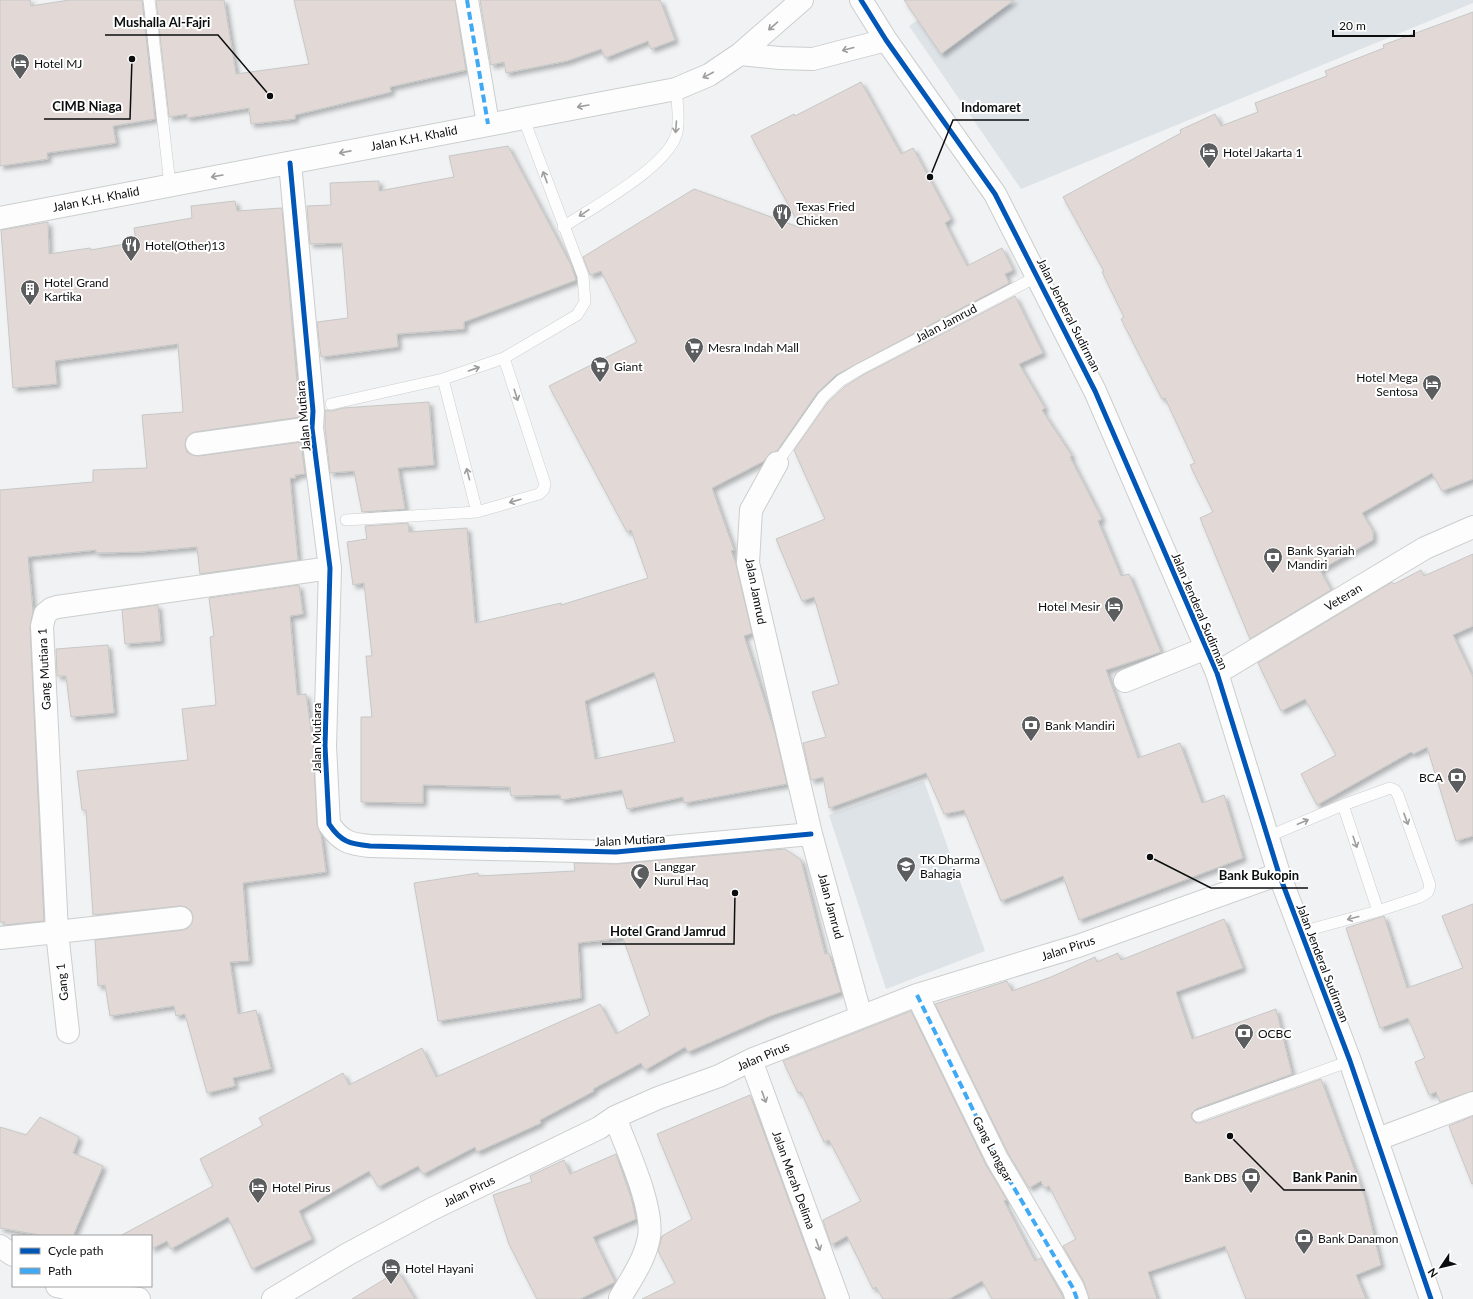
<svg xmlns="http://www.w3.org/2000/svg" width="1473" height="1299" font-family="Lato,sans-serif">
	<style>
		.built { fill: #dee3e8 }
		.building { fill: #e2d9d6; stroke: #c6c7c7; fill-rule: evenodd; filter: url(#shadow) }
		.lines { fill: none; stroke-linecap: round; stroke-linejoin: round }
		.service-casing { stroke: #cccece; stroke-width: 12 }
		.minor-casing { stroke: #cccece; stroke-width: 24 }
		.tertiary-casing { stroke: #cccece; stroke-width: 24 }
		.service { stroke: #fdfdfd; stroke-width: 11 }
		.minor { stroke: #fdfdfd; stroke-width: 22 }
		.tertiary { stroke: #fdfdfd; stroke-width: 22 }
		.quiet { stroke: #3fa9f5; stroke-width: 4; stroke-dasharray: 8 4; stroke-linecap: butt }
		.cycleway-casing { stroke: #fff; stroke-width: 8 }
		.cycleway { stroke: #0057b8; stroke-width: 5 }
		.oneway { stroke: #9d9d9d }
		.labels { text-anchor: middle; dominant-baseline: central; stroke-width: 4; stroke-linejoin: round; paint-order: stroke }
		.poi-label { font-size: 12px; fill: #0c0d0e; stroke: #fff; text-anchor: start }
		.street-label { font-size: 12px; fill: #0c0d0e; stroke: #fff }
		.leader { fill: none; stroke: #0c0d0e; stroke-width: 1.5 }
		.callout-dot { fill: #0c0d0e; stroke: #fff; stroke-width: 1.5 }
		.callout-label { font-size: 13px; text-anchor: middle; font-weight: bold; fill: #0c0d0e; stroke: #fff; stroke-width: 4; stroke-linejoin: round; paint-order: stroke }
	</style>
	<defs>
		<filter id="shadow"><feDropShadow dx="3.5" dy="3.5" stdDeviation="2" flood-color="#0004"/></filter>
	</defs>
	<rect width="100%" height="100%" fill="#f0f2f3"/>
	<!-- built -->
	<path class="built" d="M 946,0 L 1473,0 L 1473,3 L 1021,189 L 909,26 Z
		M 924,781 L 985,951 L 886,989 L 829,815 Z"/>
	<!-- building -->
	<path class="building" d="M 0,0 L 30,0 L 31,6 L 69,0 L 142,0 L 155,119 L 113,126 L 116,143 L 47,153 L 48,159 L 0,166 Z
		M 156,0 L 224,0 L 236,74 L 309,64 L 294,0 L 455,0 L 466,70 L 390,87 L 391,92 L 295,115 L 295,119 L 251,124 L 249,108 L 187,118 L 187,114 L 169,117 Z
		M 480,0 L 660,0 L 675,40 L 651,49 L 648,41 L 605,58 L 601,49 L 567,61 L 506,73 L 504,62 L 491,65 Z
		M 904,0 L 1014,0 L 941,54 Z
		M 1473,12 L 1473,479 L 1442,491 L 1432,473 L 1362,513 L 1373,531 L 1373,540 L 1320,570 L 1331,590 L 1250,639 L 1200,518 L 1213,512 L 1190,465 L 1195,463 L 1165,398 L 1162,399 L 1121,319 L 1124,317 L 1102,272 L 1104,271 L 1063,197 L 1181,133 L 1180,130 L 1215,114 L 1221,126 L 1258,112 L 1255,103 L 1327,76 L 1325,71 L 1384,48 L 1383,45 Z
		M 861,82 L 901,154 L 913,148 L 951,219 L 945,223 L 967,266 L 1002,248 L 1013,270 L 1005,274 L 1009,283 L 836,375 L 817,393 L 777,451 L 770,453 L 764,461 L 712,488 L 734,550 L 731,551 L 736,564 L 752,633 L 744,636 L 775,733 L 787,784 L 684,803 L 683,797 L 627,809 L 622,790 L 561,800 L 560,795 L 511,796 L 510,787 L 423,785 L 423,803 L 361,802 L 361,717 L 372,717 L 366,656 L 372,656 L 364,583 L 353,585 L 347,542 L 367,539 L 365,526 L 408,523 L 409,532 L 467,528 L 475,623 L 561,603 L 561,605 L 648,578 L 631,530 L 627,532 L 549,386 L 637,342 L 601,271 L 590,275 L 583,257 L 694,189 L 801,228 L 751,136 L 794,114 L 795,116 ZM 654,672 L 675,742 L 595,759 L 585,701 Z
		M 508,146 L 571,265 L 576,280 L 464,322 L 464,329 L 397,334 L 398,347 L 321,357 L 317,322 L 348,318 L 342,243 L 310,244 L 307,206 L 331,205 L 330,183 L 379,181 L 379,191 L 454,177 L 449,156 Z
		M 235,201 L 237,211 L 282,208 L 300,417 L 195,432 L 190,434 L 186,439 L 185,446 L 187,452 L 192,455 L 199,456 L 301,442 L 305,474 L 295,475 L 296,478 L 290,478 L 298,560 L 200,574 L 197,547 L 140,552 L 96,553 L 96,550 L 28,557 L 33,611 L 30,627 L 44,921 L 4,925 L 4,922 L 0,922 L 0,490 L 93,482 L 93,470 L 147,468 L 142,415 L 183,412 L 178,344 L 55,361 L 57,384 L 13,388 L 1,230 L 48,222 L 49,254 L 90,248 L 91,250 L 136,242 L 134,228 L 192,218 L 191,206 Z
		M 1015,296 L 1043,353 L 1019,364 L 1045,408 L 1042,410 L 1072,456 L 1070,457 L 1102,519 L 1098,521 L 1121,576 L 1129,574 L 1161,652 L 1106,670 L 1138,758 L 1180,743 L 1202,803 L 1224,795 L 1243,858 L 1079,920 L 1063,876 L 1001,901 L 964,810 L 944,814 L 926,773 L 829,808 L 823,777 L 811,780 L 803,743 L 826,737 L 812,692 L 839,684 L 814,597 L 802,601 L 776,539 L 825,519 L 794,450 L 828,402 L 844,387 L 863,375 Z
		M 429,402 L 434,465 L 398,468 L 405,509 L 362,512 L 354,471 L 330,473 L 325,428 L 325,410 L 332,411 L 343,408 Z
		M 1473,554 L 1473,626 L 1453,635 L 1473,677 L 1473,836 L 1456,841 L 1427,747 L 1413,754 L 1411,752 L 1317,805 L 1301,774 L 1336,755 L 1305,699 L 1281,711 L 1258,663 L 1392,582 L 1394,584 L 1421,570 L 1424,576 Z
		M 299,585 L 303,614 L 290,616 L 297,695 L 306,694 L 313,744 L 317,825 L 321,835 L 326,872 L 243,883 L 249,961 L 230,962 L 238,1014 L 256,1010 L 271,1069 L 233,1078 L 235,1086 L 207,1093 L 185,1014 L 176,1016 L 174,1006 L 110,1016 L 105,985 L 98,986 L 95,940 L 183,930 L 188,928 L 192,923 L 193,916 L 191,911 L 186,907 L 180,906 L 93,915 L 86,810 L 82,810 L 77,771 L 188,760 L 182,709 L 216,705 L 210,637 L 214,636 L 209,598 Z
		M 158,605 L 161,641 L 125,644 L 122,610 Z
		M 108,645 L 114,713 L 71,717 L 66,676 L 57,676 L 56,649 Z
		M 785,849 L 801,860 L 825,954 L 829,953 L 841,992 L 770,1016 L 688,1052 L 685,1047 L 645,1070 L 641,1063 L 593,1089 L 594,1091 L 540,1120 L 541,1123 L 477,1152 L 475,1147 L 423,1174 L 418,1166 L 378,1187 L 369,1171 L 299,1211 L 312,1239 L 252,1269 L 228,1217 L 171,1249 L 167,1241 L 151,1249 L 151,1236 L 120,1236 L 213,1186 L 200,1159 L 263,1125 L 259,1118 L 343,1073 L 349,1085 L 422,1048 L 436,1077 L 600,1004 L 616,1034 L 650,1015 L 623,938 L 578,943 L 581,998 L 438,1021 L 414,883 L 478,873 L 479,876 L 575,871 L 574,863 L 617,864 Z
		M 1473,904 L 1473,1091 L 1440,1102 L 1436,1092 L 1429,1095 L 1415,1062 L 1425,1058 L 1408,1018 L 1380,1028 L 1346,928 L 1384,916 L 1407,988 L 1463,968 L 1442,916 Z
		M 1224,919 L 1243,968 L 1176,992 L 1192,1039 L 1276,1009 L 1292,1074 L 1196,1109 L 1191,1114 L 1192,1119 L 1196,1123 L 1200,1123 L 1321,1079 L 1364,1195 L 1381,1265 L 1356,1275 L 1366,1299 L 1246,1299 L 1225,1246 L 1148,1272 L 1157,1299 L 1089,1299 L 1084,1282 L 1063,1246 L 1076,1239 L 1049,1186 L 1044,1188 L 1041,1181 L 1029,1188 L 1008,1153 L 935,1004 L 1007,981 L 1012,991 L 1051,977 L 1095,957 L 1097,962 L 1118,953 L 1121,960 Z
		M 911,1011 L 986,1165 L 1007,1200 L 1004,1201 L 1035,1261 L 1041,1258 L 1064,1299 L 992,1299 L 982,1281 L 949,1299 L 883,1299 L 876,1287 L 873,1289 L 847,1236 L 831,1245 L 823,1220 L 861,1201 L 829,1140 L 824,1142 L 801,1092 L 798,1093 L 783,1061 Z
		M 750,1095 L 825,1299 L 642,1299 L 675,1283 L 658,1251 L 662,1236 L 692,1219 L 657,1134 Z
		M 1473,1116 L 1473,1183 L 1472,1184 L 1449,1126 Z
		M 40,1117 L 79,1137 L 73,1153 L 103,1166 L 73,1236 L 46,1236 L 0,1228 L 0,1127 L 26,1135 Z
		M 616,1154 L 631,1197 L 636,1219 L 593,1237 L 615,1282 L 580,1299 L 537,1299 L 509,1244 L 493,1195 L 532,1182 L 530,1176 L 564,1160 L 570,1174 Z
		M 398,1271 L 415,1299 L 352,1299 Z"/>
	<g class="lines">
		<!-- service casing -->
		<g class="service-casing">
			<path id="service" d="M 149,0 L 170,185
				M 563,227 C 592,208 671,165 677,132 C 680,119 677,102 676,89
				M 331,404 L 443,379
				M 777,463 L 823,397 L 840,381 L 860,369 L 1038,276
				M 477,512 L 443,379 L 504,358 L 577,315 L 585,302 L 583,276 L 523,117
				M 346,520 L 477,512 L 539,494 L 544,489 L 545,484 L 504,358
				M 1343,805 L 1378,911
				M 1267,837 L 1343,805 L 1390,788 L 1395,790 L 1398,795 L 1430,885 L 1428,892 L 1420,897 L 1378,911 L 1301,932
				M 1198,1116 L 1350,1061"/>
		</g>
		<!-- minor casing -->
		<g class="minor-casing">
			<path id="minor" d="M 467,0 L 488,124
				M 290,163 L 313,411 L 312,428 L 330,568 L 325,746 L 329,824 C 341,842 350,844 370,846 L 616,852 L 811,834
				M 197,444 L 312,428
				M 777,463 L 751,510 L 748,563 L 811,834 L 861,1017
				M 1217,673 L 1425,548 L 1473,527
				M 1125,681 L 1206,648
				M 0,938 L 57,932 L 42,626 L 45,614 L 51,609 L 57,607 L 330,568
				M 917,995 L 997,1159 L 1073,1288 L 1077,1299
				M 68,1032 L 57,932 L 181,918
				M 751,1060 L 838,1299
				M 615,1117 C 626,1148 654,1206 649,1237 C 645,1260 631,1279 620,1298
				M 1378,1139 L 1473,1103
				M 0,1246 L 13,1255
				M 57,1286 L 78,1291 L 139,1299
				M 273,1299 L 348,1254 L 432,1209 L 599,1128 L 615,1117 L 658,1098 L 719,1076 L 751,1060 L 917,995 L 1078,946 L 1279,874"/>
		</g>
		<!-- tertiary casing -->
		<g class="tertiary-casing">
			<path id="tertiary" d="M 861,0 L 886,40 L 995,194 L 1095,391 L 1217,673 L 1279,874 L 1350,1061 L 1431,1299
				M 740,54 L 780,58 L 813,59 L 886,40
				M 0,218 L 676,89 L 709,75 L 740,54 L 802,0"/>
		</g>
		<!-- service -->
		<use href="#service" class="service"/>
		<!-- minor -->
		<use href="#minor" class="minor"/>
		<!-- tertiary -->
		<use href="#tertiary" class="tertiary"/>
		<!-- quiet -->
		<path class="quiet" d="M 467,0 L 488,124
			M 917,995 L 997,1159 L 1073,1288 L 1077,1299"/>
		<!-- cycleway casing -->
		<g class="cycleway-casing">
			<path id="cycleway" d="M 861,0 L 886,40 L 995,194 L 1095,391 L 1217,673 L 1279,874 L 1350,1061 L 1431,1299
				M 290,163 L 313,411 L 312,428 L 330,568 L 325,746 L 329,824 C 341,842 350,844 370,846 L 616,852 L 811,834"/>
		</g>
		<!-- cycleway -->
		<use href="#cycleway" class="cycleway"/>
	</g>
	<!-- one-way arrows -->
	<defs><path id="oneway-shaft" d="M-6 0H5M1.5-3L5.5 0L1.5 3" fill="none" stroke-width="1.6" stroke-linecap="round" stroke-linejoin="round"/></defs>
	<g class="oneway">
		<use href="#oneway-shaft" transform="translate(773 26) rotate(139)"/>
		<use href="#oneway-shaft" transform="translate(848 49) rotate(165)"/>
		<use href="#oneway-shaft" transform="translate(708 75) rotate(152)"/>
		<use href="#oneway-shaft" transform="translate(583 106) rotate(170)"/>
		<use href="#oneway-shaft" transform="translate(676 127) rotate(94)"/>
		<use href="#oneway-shaft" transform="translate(345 152) rotate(169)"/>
		<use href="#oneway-shaft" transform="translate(217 176) rotate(170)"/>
		<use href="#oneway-shaft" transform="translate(545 177) rotate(-110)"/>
		<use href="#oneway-shaft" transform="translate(584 213) rotate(146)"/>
		<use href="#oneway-shaft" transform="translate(474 369) rotate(-19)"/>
		<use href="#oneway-shaft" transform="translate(516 395) rotate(72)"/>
		<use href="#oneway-shaft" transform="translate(468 474) rotate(-105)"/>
		<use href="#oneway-shaft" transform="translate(515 501) rotate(164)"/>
		<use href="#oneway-shaft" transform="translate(1406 819) rotate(70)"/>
		<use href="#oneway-shaft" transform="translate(1303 822) rotate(-23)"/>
		<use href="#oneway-shaft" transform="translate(1355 842) rotate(71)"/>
		<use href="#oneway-shaft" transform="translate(1353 918) rotate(165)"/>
		<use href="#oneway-shaft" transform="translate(764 1097) rotate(70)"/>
		<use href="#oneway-shaft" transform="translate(818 1245) rotate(70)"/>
	</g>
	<!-- icons -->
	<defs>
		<g id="hotel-pin" transform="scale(1)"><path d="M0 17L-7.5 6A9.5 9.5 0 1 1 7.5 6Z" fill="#5c5d5e" stroke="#fff"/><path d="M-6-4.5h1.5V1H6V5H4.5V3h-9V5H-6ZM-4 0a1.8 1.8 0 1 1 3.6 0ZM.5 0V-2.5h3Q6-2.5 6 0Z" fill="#fff"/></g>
		<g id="restaurant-pin" transform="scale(1)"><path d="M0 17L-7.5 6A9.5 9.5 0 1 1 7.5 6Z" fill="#5c5d5e" stroke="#fff"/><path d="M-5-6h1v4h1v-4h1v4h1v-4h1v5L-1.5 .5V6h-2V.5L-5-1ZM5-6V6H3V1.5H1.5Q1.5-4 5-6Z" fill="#fff"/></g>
		<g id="building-pin" transform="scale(1)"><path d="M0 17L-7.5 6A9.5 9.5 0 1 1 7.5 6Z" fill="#5c5d5e" stroke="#fff"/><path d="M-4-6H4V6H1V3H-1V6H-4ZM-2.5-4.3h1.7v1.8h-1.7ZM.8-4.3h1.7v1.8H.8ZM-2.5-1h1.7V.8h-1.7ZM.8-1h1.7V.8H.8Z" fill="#fff"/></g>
		<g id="supermarket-pin" transform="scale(1)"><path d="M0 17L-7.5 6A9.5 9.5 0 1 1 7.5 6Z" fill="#5c5d5e" stroke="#fff"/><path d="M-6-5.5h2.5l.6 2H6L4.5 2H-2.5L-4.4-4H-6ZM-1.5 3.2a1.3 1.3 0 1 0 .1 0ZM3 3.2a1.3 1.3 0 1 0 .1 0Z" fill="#fff"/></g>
		<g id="bank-pin" transform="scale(1)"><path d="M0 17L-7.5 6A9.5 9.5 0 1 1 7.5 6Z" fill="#5c5d5e" stroke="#fff"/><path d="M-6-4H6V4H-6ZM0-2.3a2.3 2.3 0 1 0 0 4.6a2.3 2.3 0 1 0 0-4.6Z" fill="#fff"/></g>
		<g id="school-pin" transform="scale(1)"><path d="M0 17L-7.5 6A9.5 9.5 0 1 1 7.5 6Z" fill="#5c5d5e" stroke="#fff"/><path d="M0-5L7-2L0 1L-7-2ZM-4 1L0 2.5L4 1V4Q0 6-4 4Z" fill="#fff"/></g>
		<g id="mosque-pin" transform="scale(1)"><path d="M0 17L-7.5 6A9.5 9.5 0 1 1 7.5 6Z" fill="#5c5d5e" stroke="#fff"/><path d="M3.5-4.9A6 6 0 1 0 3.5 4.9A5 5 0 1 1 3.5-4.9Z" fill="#fff"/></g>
	</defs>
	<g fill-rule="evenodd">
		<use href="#hotel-pin" x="20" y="63"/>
		<use href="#hotel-pin" x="1209" y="152"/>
		<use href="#restaurant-pin" x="782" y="213"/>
		<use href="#restaurant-pin" x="131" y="245"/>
		<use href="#building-pin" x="30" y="289"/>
		<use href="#supermarket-pin" x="694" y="347"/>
		<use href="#supermarket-pin" x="600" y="366"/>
		<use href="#hotel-pin" x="1432" y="384"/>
		<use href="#bank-pin" x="1273" y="557"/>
		<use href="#hotel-pin" x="1114" y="606"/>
		<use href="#bank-pin" x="1031" y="725"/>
		<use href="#bank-pin" x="1457" y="777"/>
		<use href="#school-pin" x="906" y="866"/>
		<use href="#mosque-pin" x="640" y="873"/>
		<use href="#bank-pin" x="1244" y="1033"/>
		<use href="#bank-pin" x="1251" y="1177"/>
		<use href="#hotel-pin" x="258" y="1187"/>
		<use href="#bank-pin" x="1304" y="1238"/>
		<use href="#hotel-pin" x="391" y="1268"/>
	</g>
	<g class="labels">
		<!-- poi labels -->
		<g class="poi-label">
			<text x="34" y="63">Hotel MJ</text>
			<text x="1223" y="152">Hotel Jakarta 1</text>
			<text x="796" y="206">Texas Fried<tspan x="796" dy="14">Chicken</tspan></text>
			<text x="145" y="245">Hotel(Other)13</text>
			<text x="44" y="282">Hotel Grand<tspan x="44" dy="14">Kartika</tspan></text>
			<text x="708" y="347">Mesra Indah Mall</text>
			<text x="614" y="366">Giant</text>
			<text x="1418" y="377" text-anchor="end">Hotel Mega<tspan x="1418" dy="14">Sentosa</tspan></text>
			<text x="1287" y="550">Bank Syariah<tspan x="1287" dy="14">Mandiri</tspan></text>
			<text x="1100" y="606" text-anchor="end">Hotel Mesir</text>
			<text x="1045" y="725">Bank Mandiri</text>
			<text x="1443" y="777" text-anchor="end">BCA</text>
			<text x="920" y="859">TK Dharma<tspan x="920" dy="14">Bahagia</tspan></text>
			<text x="654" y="866">Langgar<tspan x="654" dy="14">Nurul Haq</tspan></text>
			<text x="1258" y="1033">OCBC</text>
			<text x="1237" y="1177" text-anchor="end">Bank DBS</text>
			<text x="272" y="1187">Hotel Pirus</text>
			<text x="1318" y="1238">Bank Danamon</text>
			<text x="405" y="1268">Hotel Hayani</text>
		</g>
		<!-- street labels -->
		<g class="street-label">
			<text transform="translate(414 138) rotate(-11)">Jalan K.H. Khalid</text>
			<text transform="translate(96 199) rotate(-11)">Jalan K.H. Khalid</text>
			<text transform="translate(1069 315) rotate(63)">Jalan Jenderal Sudirman</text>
			<text transform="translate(946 323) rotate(-28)">Jalan Jamrud</text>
			<text transform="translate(303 416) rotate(-95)">Jalan Mutiara</text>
			<text transform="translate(756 591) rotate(79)">Jalan Jamrud</text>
			<text transform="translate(1343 597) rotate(-31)">Veteran</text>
			<text transform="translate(1200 611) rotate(67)">Jalan Jenderal Sudirman</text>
			<text transform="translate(44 669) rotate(-93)">Gang Mutiara 1</text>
			<text transform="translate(316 738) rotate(-90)">Jalan Mutiara</text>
			<text transform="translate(630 840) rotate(-3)">Jalan Mutiara</text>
			<text transform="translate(831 906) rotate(75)">Jalan Jamrud</text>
			<text transform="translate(1068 948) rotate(-18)">Jalan Pirus</text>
			<text transform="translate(1323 963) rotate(69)">Jalan Jenderal Sudirman</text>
			<text transform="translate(62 982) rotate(-96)">Gang 1</text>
			<text transform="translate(763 1056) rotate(-23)">Jalan Pirus</text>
			<text transform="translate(993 1149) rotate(62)">Gang Langgar</text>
			<text transform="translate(794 1180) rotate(70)">Jalan Merah Delima</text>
			<text transform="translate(469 1191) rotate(-26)">Jalan Pirus</text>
		</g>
	</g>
	<!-- callouts -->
	<path class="leader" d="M270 96L218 35H105M132 59L130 119H44M930 177L953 120H1029M1150 857L1211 888H1308M735 893L734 944H602M1230 1136L1284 1190H1365"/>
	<g class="callout-dot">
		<circle cx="270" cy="96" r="4"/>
		<circle cx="132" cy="59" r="4"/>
		<circle cx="930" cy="177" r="4"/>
		<circle cx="1150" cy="857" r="4"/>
		<circle cx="735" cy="893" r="4"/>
		<circle cx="1230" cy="1136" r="4"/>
	</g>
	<g class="callout-label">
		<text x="162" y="27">Mushalla Al-Fajri</text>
		<text x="87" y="111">CIMB Niaga</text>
		<text x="991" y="112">Indomaret</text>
		<text x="1259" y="880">Bank Bukopin</text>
		<text x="668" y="936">Hotel Grand Jamrud</text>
		<text x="1325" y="1182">Bank Panin</text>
	</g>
	<!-- legend -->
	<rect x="12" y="1235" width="140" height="52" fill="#ffffff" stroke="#9e9e9f"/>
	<rect x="20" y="1248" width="20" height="6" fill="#0057b8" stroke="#9e9e9f"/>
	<text x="48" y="1255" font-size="12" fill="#0c0d0e">Cycle path</text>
	<rect x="20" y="1268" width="20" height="6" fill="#3fa9f5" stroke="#9e9e9f"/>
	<text x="48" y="1275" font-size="12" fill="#0c0d0e">Path</text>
	<!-- north arrow -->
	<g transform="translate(1441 1267) rotate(235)" stroke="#ffffff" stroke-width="3" paint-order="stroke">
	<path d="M0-3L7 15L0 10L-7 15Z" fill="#0c0d0e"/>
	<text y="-6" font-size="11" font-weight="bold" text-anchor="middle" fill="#0c0d0e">N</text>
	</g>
	<!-- scale -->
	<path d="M1333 30v6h81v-6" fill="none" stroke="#0c0d0e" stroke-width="2"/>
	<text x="1339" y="30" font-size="12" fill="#0c0d0e" stroke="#ffffff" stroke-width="3" paint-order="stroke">20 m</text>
</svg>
